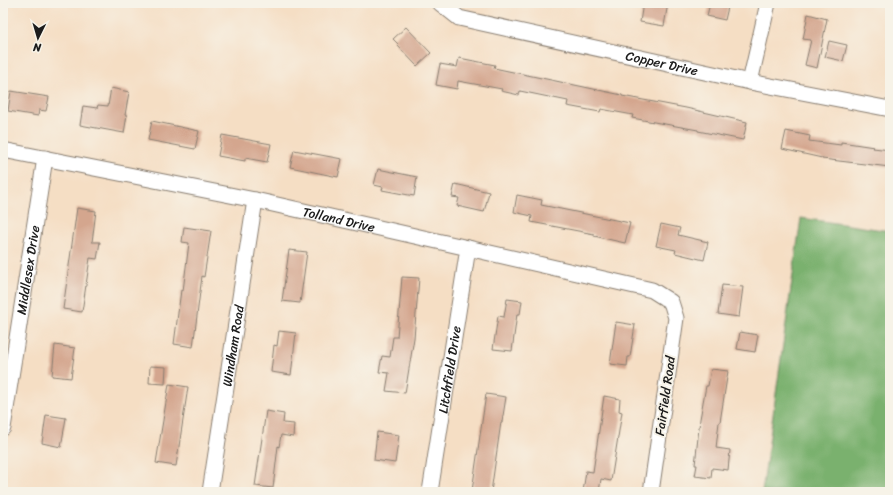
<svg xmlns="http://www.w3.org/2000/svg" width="893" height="495" font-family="Sriracha,sans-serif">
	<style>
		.forest { fill: #7ab16e; stroke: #4b6645 }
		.building { fill: #d4a68e }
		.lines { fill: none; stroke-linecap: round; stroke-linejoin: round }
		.minor-casing { stroke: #887d70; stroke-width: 17 }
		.minor { stroke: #fff; stroke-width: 15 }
		.labels { text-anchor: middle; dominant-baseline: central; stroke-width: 4; stroke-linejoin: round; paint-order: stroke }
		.street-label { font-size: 13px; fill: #1c1c1c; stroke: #f7f3e8 }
	</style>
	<rect width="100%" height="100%" fill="#f7f3e8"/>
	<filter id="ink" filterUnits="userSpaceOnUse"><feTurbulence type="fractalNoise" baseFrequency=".025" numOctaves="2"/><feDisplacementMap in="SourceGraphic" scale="8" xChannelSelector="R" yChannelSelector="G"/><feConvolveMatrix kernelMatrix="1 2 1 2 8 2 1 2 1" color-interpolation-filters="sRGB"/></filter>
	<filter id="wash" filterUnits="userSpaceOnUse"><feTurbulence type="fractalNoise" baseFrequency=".012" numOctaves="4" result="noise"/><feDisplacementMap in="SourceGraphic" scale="16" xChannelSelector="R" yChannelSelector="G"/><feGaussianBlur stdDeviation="0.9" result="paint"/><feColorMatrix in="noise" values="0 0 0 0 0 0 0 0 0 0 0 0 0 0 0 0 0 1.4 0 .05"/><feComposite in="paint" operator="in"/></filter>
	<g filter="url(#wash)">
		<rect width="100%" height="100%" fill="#f5dec4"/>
		<!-- forest -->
		<path class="forest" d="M 801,218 L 890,231 L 890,492 L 762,492 Z"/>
		<g id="blocks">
			<!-- building -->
			<path class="building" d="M 643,3 L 668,3 L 664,26 L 640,22 Z
				M 710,3 L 729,3 L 725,20 L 707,16 Z
				M 808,14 L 827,19 L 817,68 L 805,65 L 811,40 L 803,39 Z
				M 406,27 L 431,53 L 417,66 L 397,45 L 398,44 L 393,39 Z
				M 829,41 L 847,45 L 843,61 L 825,57 Z
				M 459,58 L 495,65 L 494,68 L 622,95 L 622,96 L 686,108 L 747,122 L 743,140 L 698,131 L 698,130 L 632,118 L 633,115 L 601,109 L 600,112 L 567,106 L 568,101 L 520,91 L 519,95 L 501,91 L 502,89 L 458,81 L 457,89 L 436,85 L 440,64 L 457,67 Z
				M 111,88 L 129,92 L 125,115 L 127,115 L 124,133 L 80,125 L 83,106 L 97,108 L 98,105 L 108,106 Z
				M 11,91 L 49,97 L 46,111 L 39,110 L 38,116 L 8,111 Z
				M 152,121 L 199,131 L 195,149 L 148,140 Z
				M 786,131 L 810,136 L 809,141 L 841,145 L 841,142 L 874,147 L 873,148 L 890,150 L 890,167 L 822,159 L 822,158 L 782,149 Z
				M 222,135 L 271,144 L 267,162 L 245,158 L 245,161 L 218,156 Z
				M 294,150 L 342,159 L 338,177 L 290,167 Z
				M 378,169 L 417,177 L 414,196 L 382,190 L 383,187 L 374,185 Z
				M 455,184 L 489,192 L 484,212 L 457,206 L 459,198 L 452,197 Z
				M 517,195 L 542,200 L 541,205 L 630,223 L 625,243 L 594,236 L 594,234 L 531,222 L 532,216 L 514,212 Z
				M 77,208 L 96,211 L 92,242 L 100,242 L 97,259 L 90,258 L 82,312 L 63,309 Z
				M 661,224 L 680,228 L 678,235 L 708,242 L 704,260 L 675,253 L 676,250 L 656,246 Z
				M 184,227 L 211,231 L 204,277 L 202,276 L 193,347 L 174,344 L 181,290 L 183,291 L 189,243 L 182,242 Z
				M 289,250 L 307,252 L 300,303 L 282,301 Z
				M 402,277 L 419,278 L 414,338 L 405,393 L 386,391 L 389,373 L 379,372 L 382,356 L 390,357 L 393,337 L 397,337 Z
				M 722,285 L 743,287 L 739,317 L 718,314 Z
				M 507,299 L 522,301 L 520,314 L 517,314 L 512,351 L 493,349 L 498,316 L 504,317 Z
				M 616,322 L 635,325 L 630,357 L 628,357 L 627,366 L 610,364 Z
				M 279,331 L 296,333 L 291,375 L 271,372 L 274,345 L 277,346 Z
				M 740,332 L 758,335 L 755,352 L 737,349 Z
				M 55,345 L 75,348 L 71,378 L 52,376 Z
				M 150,366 L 166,367 L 165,384 L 149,383 Z
				M 711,369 L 728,371 L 720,422 L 719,422 L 716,448 L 730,450 L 728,470 L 712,468 L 711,478 L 695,476 L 697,465 L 695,465 L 700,419 L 706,386 L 708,386 Z
				M 169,384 L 188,387 L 176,466 L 156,463 Z
				M 486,394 L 506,397 L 502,422 L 501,422 L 491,492 L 472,491 Z
				M 604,396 L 620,399 L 619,411 L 622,412 L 611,481 L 601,479 L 599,492 L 583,492 L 586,471 L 593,472 Z
				M 266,411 L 284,414 L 283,423 L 294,424 L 293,437 L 281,435 L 279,447 L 278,446 L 273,488 L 255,486 Z
				M 46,415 L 66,418 L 61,447 L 42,443 Z
				M 377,432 L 399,435 L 395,463 L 374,460 Z"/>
		</g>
	</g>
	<g filter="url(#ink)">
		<use href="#blocks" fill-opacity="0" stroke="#887d70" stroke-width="1"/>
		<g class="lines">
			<!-- minor casing -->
			<g class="minor-casing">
				<g id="minor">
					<path id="s1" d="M 440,3 L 459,18 L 750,82 L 890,109"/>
					<path d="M 750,82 L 768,3"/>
					<path id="s2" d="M 3,150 L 255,200 L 468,248 L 652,290 L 671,302 L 676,318 L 651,492"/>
					<path id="s3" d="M 3,428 L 45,158"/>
					<path id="s4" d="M 210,492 L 255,200"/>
					<path id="s5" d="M 430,492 L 468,248"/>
				</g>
			</g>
			<!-- minor -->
			<use href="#minor" class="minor"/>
		</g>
	</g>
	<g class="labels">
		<!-- street labels -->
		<g class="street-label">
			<text stroke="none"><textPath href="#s1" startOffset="232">Copper Drive</textPath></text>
			<text stroke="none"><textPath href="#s2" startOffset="343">Tolland Drive</textPath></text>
			<text stroke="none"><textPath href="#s3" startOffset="160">Middlesex Drive</textPath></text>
			<text stroke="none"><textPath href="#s4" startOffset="148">Windham Road</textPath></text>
			<text stroke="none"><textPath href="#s5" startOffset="124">Litchfield Drive</textPath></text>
			<text transform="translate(665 396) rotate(-82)">Fairfield Road</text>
		</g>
	</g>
	<!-- margin -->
	<rect width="893" height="495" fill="none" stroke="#f7f3e8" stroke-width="16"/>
	<!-- north arrow -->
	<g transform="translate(38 38) rotate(185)" stroke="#f7f3e8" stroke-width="3" paint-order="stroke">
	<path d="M0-3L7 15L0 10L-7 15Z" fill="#1c1c1c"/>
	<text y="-6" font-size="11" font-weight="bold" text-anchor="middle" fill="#1c1c1c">N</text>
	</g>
</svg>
